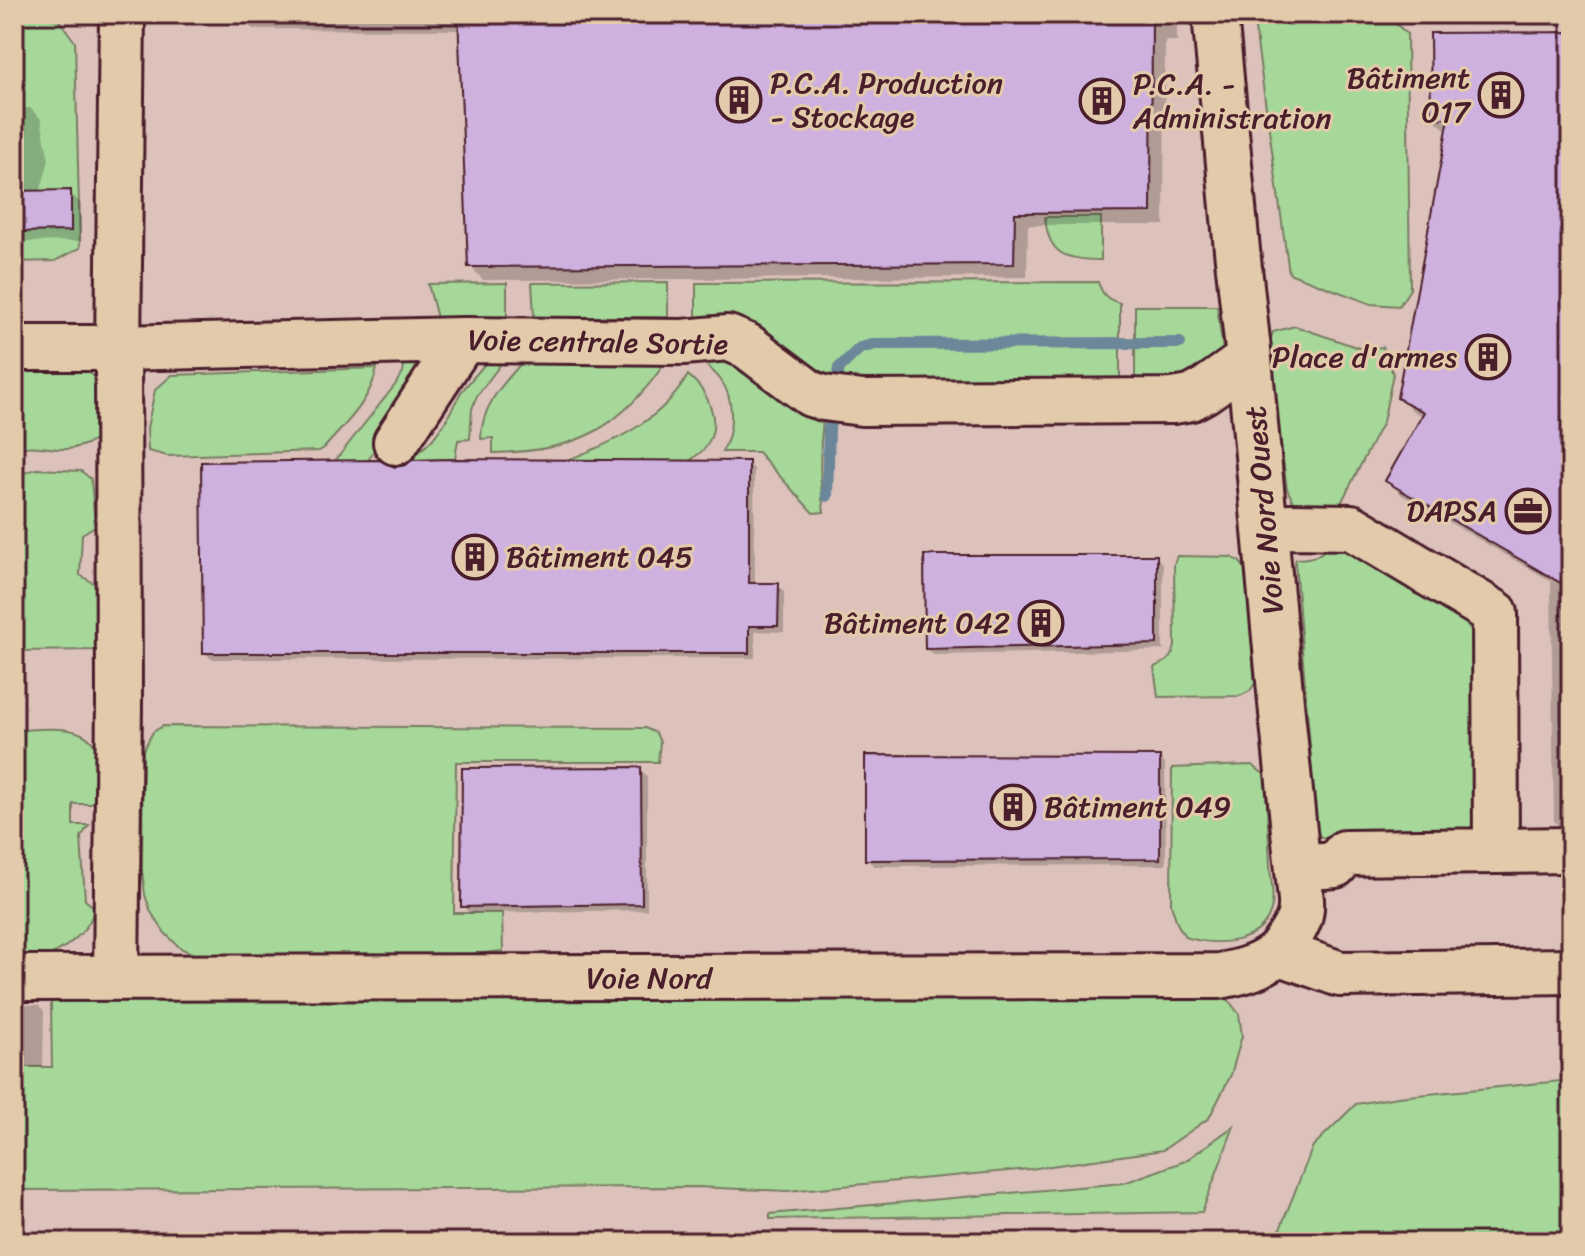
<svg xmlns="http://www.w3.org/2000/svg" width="1585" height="1256" font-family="Sriracha,sans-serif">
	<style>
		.green { fill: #a6d89a; stroke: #787c62; stroke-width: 2 }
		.shadow { fill: #0003 }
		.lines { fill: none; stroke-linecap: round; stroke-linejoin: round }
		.stream { stroke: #6c8799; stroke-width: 12 }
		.building { fill: #ceb1df; stroke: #4a1f2b; stroke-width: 2 }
		.minor-casing { stroke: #4a1f2b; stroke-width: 50 }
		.minor { stroke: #e2caab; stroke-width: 44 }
		.labels { text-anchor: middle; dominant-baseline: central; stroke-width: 6; stroke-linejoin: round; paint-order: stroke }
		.poi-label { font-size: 30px; fill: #4a1f2b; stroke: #e2caab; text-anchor: end }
		.street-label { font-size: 30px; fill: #4a1f2b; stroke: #e2caab }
	</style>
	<rect width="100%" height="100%" fill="#dcc2bb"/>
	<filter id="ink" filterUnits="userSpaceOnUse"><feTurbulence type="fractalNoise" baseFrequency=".0125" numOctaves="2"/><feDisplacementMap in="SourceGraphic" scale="16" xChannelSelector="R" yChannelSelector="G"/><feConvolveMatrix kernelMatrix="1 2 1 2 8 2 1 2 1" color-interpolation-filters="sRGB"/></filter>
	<g filter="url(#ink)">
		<!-- green -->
		<path class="green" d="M 14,14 L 26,14 L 59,20 L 75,42 L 80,248 L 55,261 L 14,262 Z
			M 1253,14 L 1300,14 L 1305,18 L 1392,20 L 1407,34 L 1410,289 L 1399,306 L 1371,304 L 1289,273 Z
			M 1045,217 L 1101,217 L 1101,260 C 1066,260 1048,255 1045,217 Z
			M 668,282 L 668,317 L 534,317 L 532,283 Z
			M 1098,282 C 1102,294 1107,300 1120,303 L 1120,380 L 845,382 L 820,377 L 760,328 L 746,322 L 731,319 L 696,318 L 696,283 Z
			M 507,283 L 507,318 L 437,318 L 428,284 Z
			M 1135,306 L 1217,306 L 1223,351 L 1212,364 L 1182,379 L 1135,381 Z
			M 1295,326 L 1362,349 L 1383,347 L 1393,374 L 1383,422 L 1341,503 L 1315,510 L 1294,503 L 1287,489 L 1268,347 L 1273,332 Z
			M 506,357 L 477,396 L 472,409 L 470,439 L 458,440 L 455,459 L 410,460 L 431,441 L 444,424 L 461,392 L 484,365 L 493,359 Z
			M 669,357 C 622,428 578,452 493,453 L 493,438 L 481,439 C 481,405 504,383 525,359 Z
			M 697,357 L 729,360 L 823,420 C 819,452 819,481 824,512 L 813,513 L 758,452 L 722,452 C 734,432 735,398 720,379 C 714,371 704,364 697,357 Z
			M 405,358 L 419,363 L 420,368 L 368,461 L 335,461 L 395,385 L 403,372 Z
			M 14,359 C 39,360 83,354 96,381 C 101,390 98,426 98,439 C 88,444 78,448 67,449 C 49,450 32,443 14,449 Z
			M 377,368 C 370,402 346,423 324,448 L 319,451 L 168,456 L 148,451 L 147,428 L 155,390 L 172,375 Z
			M 688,375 C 709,392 723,424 705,448 C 701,453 694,457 690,461 L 567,460 C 613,443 663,420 688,375 Z
			M 36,469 L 81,471 L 91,479 L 95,526 L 82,534 L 80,575 L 95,584 L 98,650 L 14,651 L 14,476 Z
			M 1331,540 L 1460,616 L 1474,634 L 1474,823 L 1466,835 L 1454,837 L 1322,838 L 1317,833 L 1295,562 L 1296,559 C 1315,558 1322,557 1331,540 Z
			M 1177,556 L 1231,557 L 1239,561 L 1245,568 L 1255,683 L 1250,691 L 1240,696 L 1158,697 L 1154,667 C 1167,662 1172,659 1175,646 L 1174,564 Z
			M 163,726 L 645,728 L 656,733 L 660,742 L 658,762 L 456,762 L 454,913 L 502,913 L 503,951 L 430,958 L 203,958 L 180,948 L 165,933 L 151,912 L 145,895 L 142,870 L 143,750 L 153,732 Z
			M 14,730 C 39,730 85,721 96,749 C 101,761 99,780 99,794 L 91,804 L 73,804 L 73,825 L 89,825 L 81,837 L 85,900 L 94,907 C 92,930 62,954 40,957 C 32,958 22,957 14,957 Z
			M 1252,765 L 1265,775 C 1267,806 1269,837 1270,868 C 1271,880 1274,894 1272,906 C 1265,945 1216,947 1185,937 L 1177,923 L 1171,904 L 1172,768 Z
			M 1226,997 L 1239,1014 L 1242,1036 L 1231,1075 L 1209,1118 L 1163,1150 L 1030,1169 L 787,1191 L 697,1187 L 14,1190 L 14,1067 L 52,1067 L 51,1001 Z
			M 1571,1080 L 1571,1234 L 1328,1242 L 1275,1242 L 1313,1146 L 1356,1104 L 1398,1097 Z
			M 1234,1126 L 1202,1212 L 770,1219 L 770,1214 L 1124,1183 L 1185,1161 Z"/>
		<!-- shadow -->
		<path class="shadow" d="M 235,14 L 1177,14 L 1177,41 L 1165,41 L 1164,225 L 1028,225 L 1027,277 L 483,280 L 470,266 L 461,30 L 253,29 Z
			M 1571,34 L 1571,835 L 1568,835 L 1554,821 L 1551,581 L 1402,495 L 1388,481 L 1424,417 L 1413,411 L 1400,397 L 1447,131 L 1433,118 Z
			M 14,108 L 30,108 L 41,119 L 49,160 L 40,193 L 70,192 L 81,204 L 81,241 L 14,242 Z
			M 748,463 L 754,469 L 755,585 L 778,585 L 784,592 L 784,632 L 755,631 L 755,658 L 211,659 L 205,652 L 395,469 Z
			M 1156,557 L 1163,564 L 1163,650 L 934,655 L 927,649 Z
			M 1159,758 L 1165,764 L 1166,865 L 874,866 L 867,859 Z
			M 640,769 L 647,776 L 647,910 L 469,913 L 463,906 Z
			M 14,1005 L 38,1005 L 44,1011 L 43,1067 L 14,1067 Z"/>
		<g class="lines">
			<!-- stream -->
			<path class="stream" d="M 827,496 L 829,429 L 839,368 L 860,348 L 876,344 L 1180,343"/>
		</g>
		<!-- building -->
		<path class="building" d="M 458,14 L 1152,14 L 1151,212 L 1015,213 L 1014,264 L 468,267 Z
			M 1571,32 L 1571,589 L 1385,481 L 1424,412 L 1397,398 L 1449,118 L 1431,119 L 1430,33 Z
			M 71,190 L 71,231 L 14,232 L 14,191 Z
			M 455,459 L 749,461 L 749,583 L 779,583 L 778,626 L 749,626 L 749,653 L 203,653 L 201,462 L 380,460 L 395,467 L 406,465 L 412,460 Z
			M 924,555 L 1157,555 L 1157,644 L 925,649 Z
			M 865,755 L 1160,756 L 1160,859 L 865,860 Z
			M 641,767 L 642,904 L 461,907 L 462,768 Z"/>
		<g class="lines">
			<!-- minor casing -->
			<g class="minor-casing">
				<path id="minor" d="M 14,348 L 118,348 L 463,340 L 683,342 L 728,338 L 747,346 L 811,394 L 824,398 L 862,403 L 1173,401 L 1191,398 L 1204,391 L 1249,359
					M 396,442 L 463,340
					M 1265,527 L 1292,526 L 1351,527 L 1495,613 L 1496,851
					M 1299,868 L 1335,865 L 1345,853 L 1571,850
					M 1278,952 L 1340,974 L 1571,971
					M 14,978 L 1220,976 C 1240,972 1263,967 1279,951 C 1283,947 1286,941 1290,936 C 1298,923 1302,915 1301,900 L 1282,713 L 1249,359 L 1237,250 L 1215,14
					M 116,978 L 119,702 L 118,348 L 122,14"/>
			</g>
			<!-- minor -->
			<use href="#minor" class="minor"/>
		</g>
	</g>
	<!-- icons -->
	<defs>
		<g id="building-ring" transform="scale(2.3)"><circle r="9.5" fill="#e2caab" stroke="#4a1f2b" stroke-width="1.5"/><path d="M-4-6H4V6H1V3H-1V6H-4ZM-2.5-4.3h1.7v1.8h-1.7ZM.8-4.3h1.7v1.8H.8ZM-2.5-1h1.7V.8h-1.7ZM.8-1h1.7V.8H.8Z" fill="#4a1f2b"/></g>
		<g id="office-ring" transform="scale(2.3)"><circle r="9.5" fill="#e2caab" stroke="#4a1f2b" stroke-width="1.5"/><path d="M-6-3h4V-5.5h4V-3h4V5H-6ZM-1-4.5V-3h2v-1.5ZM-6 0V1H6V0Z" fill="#4a1f2b"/></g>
	</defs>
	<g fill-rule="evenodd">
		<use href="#building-ring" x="1501" y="95"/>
		<use href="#building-ring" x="739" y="100"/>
		<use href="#building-ring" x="1102" y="101"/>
		<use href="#building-ring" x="1488" y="357"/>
		<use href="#office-ring" x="1528" y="511"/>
		<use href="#building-ring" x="475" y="557"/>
		<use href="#building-ring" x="1041" y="623"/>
		<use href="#building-ring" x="1013" y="807"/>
	</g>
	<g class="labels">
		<!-- poi labels -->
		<g class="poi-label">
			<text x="1470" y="78">Bâtiment<tspan x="1470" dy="34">017</tspan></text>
			<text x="770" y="83" text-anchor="start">P.C.A. Production<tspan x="770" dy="34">- Stockage</tspan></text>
			<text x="1133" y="84" text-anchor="start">P.C.A. -<tspan x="1133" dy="34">Administration</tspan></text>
			<text x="1457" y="357">Place d'armes</text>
			<text x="1497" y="511">DAPSA</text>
			<text x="506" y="557" text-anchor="start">Bâtiment 045</text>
			<text x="1010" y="623">Bâtiment 042</text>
			<text x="1044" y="807" text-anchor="start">Bâtiment 049</text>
		</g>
		<!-- street labels -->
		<g class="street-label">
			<text transform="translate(598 342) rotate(1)">Voie centrale Sortie</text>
			<text transform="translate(1264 510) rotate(-95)">Voie Nord Ouest</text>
			<text x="649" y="978">Voie Nord</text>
		</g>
	</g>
	<!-- margin -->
	<rect width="1585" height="1256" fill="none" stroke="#e2caab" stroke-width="48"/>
	<rect x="24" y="24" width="1537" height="1208" fill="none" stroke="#4a1f2b" stroke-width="3" filter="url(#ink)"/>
</svg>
